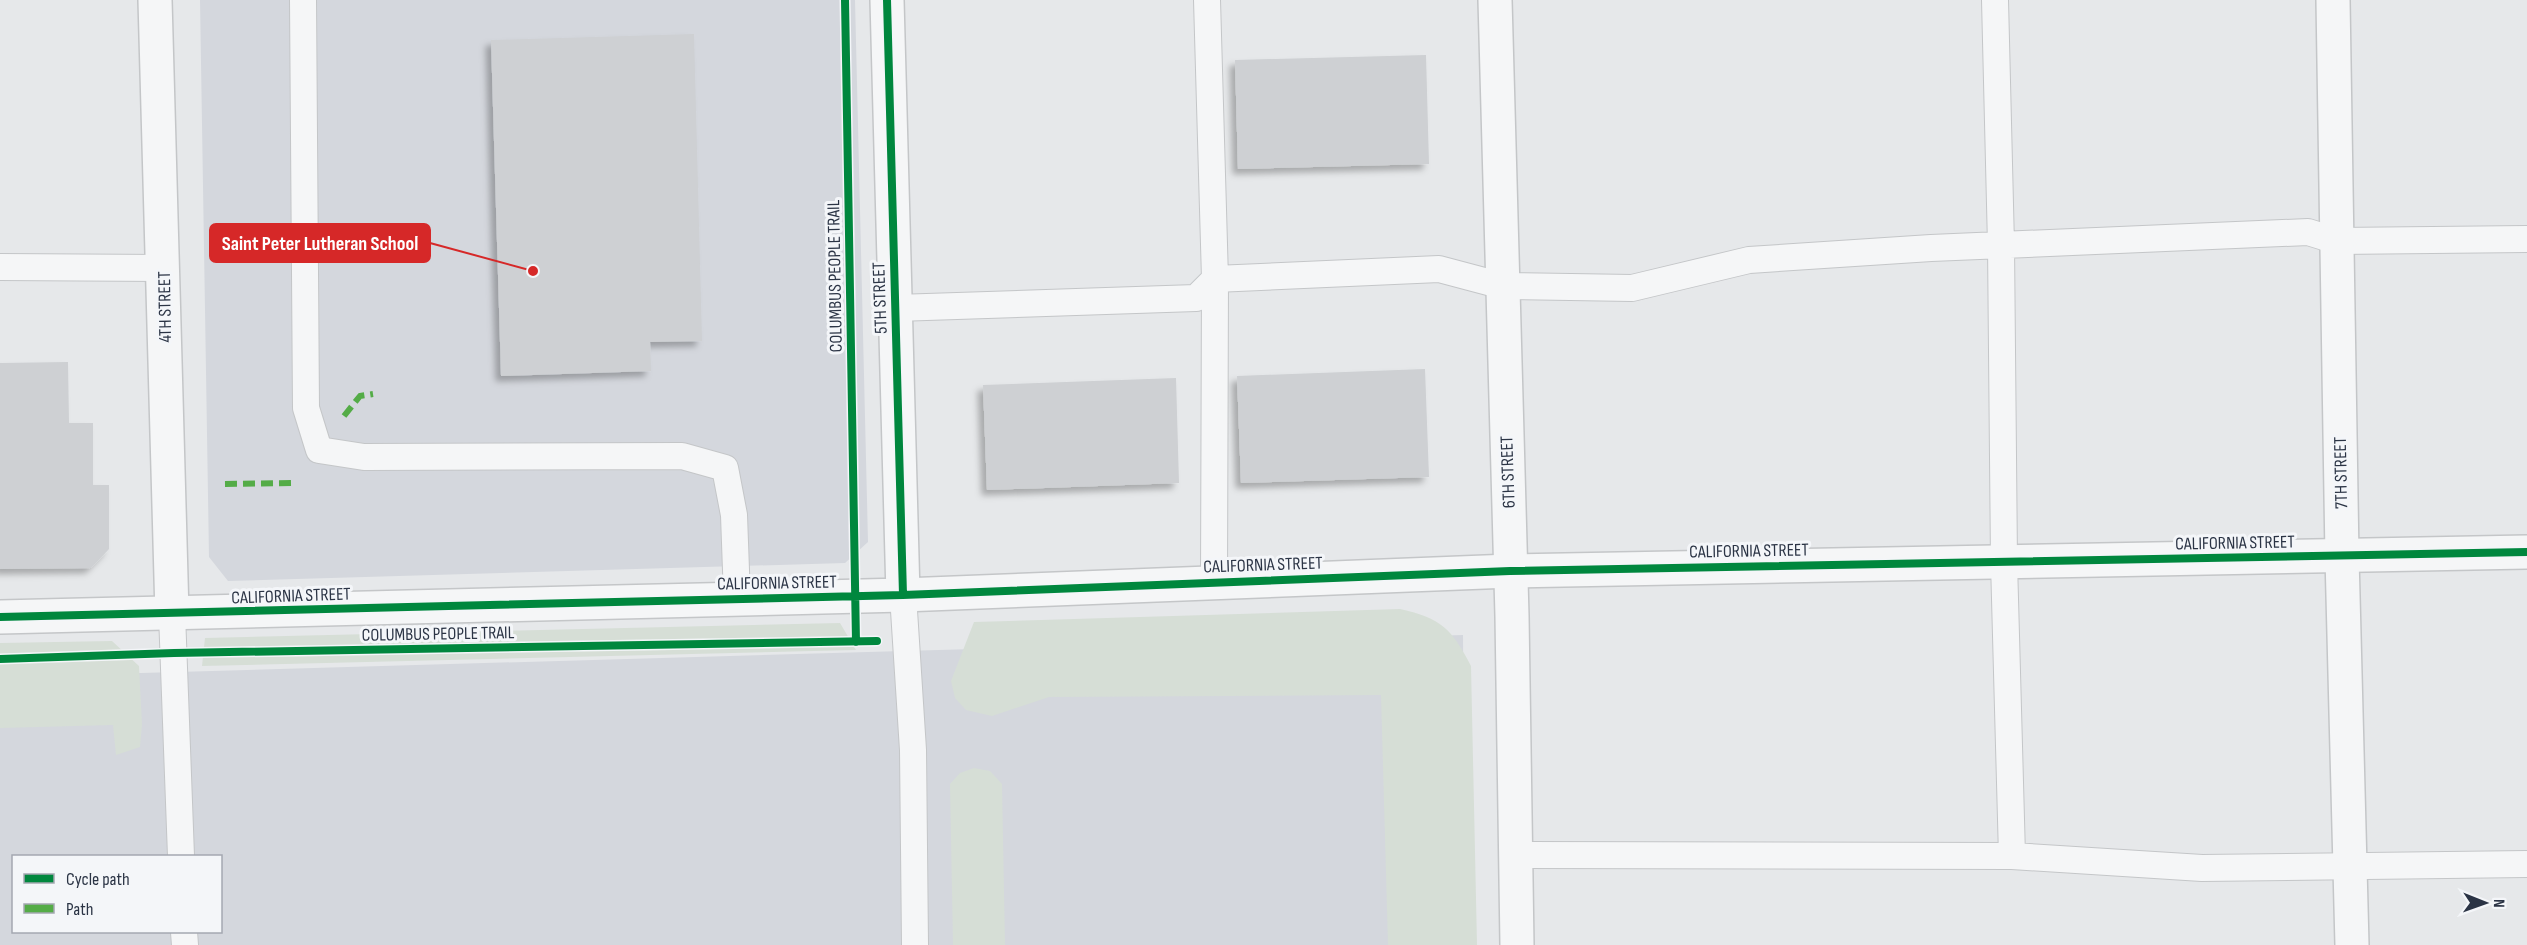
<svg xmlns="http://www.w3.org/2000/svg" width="2527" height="945" font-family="'Sofia Sans Condensed',sans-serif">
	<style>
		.built { fill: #d4d7dd; fill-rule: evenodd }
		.green { fill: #d6ded6 }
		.building { fill: #ced0d3; filter: url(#shadow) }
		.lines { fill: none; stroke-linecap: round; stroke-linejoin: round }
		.service-casing { stroke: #c4c6c8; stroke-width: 28 }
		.minor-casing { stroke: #c4c6c8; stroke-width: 36 }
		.tertiary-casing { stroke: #c4c6c8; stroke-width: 36 }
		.service { stroke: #f5f6f7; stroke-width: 26 }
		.minor { stroke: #f5f6f7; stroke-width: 33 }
		.tertiary { stroke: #f5f6f7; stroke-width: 33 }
		.quiet { stroke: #54ac47; stroke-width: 6; stroke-dasharray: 12 6; stroke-linecap: butt }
		.cycleway-casing { stroke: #f4f6f9; stroke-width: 11 }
		.cycleway { stroke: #00873e; stroke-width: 8 }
		.labels { text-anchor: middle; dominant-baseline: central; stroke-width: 6; stroke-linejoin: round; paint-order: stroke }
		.street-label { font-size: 18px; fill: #2b3445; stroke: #f4f6f9 }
		.leader { fill: none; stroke: #d62828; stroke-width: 2 }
		.callout-dot { fill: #d62828; stroke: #f4f6f9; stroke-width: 2 }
		.callout { fill: #d62828; stroke: #d62828; stroke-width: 2 }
		.callout-label { font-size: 20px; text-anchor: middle; font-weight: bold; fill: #fff }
	</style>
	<defs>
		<filter id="shadow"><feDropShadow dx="-5.5" dy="5.5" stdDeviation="3" flood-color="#0004"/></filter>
	</defs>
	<rect width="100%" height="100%" fill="#e6e8ea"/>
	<!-- built -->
	<path class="built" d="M 200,0 L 855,0 L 868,542 L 845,563 L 228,581 L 209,557 Z
		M 1463,635 L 1465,945 L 0,945 L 0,677 ZM 14,856 L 220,856 L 220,932 L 14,932 Z"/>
	<!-- green -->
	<path class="green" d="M 1400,609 C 1441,618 1452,629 1471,666 L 1477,945 L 1388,945 L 1381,695 L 1049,697 L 992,716 L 966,710 L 955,698 L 951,681 L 974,622 Z
		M 840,623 L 856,650 L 202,666 L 205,638 Z
		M 112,641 L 139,666 L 142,724 L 140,747 L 116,755 L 113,725 L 0,728 L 0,643 Z
		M 974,768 L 990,771 L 1002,784 L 1005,945 L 953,945 L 950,784 L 960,773 Z"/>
	<!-- building -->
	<path class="building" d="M 694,34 L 702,341 L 650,342 L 651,371 L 501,376 L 491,40 Z
		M 1426,55 L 1429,164 L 1238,169 L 1235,60 Z
		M 68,362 L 69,423 L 93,423 L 93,485 L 109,485 L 109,549 L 91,568 L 0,569 L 0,363 Z
		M 1425,369 L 1429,477 L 1241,483 L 1237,376 Z
		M 1176,378 L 1179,483 L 987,490 L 983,385 Z"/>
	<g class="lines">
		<!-- service casing -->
		<g class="service-casing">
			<path id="service" d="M 303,0 L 306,408 L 319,450 L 364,457 L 682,456 L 725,468 L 734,515 L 737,598
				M 1207,0 L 1215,279 L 1214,582
				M 1995,0 L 2001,245 L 2004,562 L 2012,856
				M 0,267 L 164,268
				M 896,308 L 1196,298 L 1215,279 L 1439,269 L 1503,286 L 1632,288 L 1749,260 L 1931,248 L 2308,232 L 2337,241 L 2527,239
				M 903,595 L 913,750 L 915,945
				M 172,614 L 181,856
				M 1515,855 L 2012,856 L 2202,868 L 2527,864
				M 184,932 L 185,945"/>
		</g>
		<!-- minor casing -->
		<g class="minor-casing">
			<path id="minor" d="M 155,0 L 172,614
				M 1495,0 L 1512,616 L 1517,945
				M 2333,0 L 2342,557 L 2352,945"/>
		</g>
		<!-- tertiary casing -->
		<g class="tertiary-casing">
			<path id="tertiary" d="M 887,0 L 903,595
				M 0,617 L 903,595 L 1510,571 L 2527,552"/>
		</g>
		<!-- service -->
		<use href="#service" class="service"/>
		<!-- minor -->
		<use href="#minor" class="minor"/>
		<!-- tertiary -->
		<use href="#tertiary" class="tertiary"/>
		<!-- quiet -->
		<path class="quiet" d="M 344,416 L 360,396 L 373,394
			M 225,484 L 294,483"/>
		<!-- cycleway casing -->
		<g class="cycleway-casing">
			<path id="cycleway" d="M 845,0 L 856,642
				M 887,0 L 903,595
				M 0,617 L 903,595 L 1510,571 L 2527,552
				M 0,659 L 174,653 L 877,641"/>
		</g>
		<!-- cycleway -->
		<use href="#cycleway" class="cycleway"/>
	</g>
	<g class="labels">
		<!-- street labels -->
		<g class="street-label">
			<text transform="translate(835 276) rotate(-91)">COLUMBUS PEOPLE TRAIL</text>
			<text transform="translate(880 298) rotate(-92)">5TH STREET</text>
			<text transform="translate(165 307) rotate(-91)">4TH STREET</text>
			<text transform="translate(1508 472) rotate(-92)">6TH STREET</text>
			<text transform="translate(2341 473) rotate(-91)">7TH STREET</text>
			<text transform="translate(2235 543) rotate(-1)">CALIFORNIA STREET</text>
			<text transform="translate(1749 551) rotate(-1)">CALIFORNIA STREET</text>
			<text transform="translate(1263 565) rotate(-2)">CALIFORNIA STREET</text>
			<text transform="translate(777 583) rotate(-1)">CALIFORNIA STREET</text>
			<text transform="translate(291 596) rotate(-2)">CALIFORNIA STREET</text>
			<text transform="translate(438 634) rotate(-1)">COLUMBUS PEOPLE TRAIL</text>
		</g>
	</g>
	<!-- callouts -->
	<path class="leader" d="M533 271L430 243"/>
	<circle class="callout-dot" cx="533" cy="271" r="6"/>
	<rect class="callout" x="210" y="224" width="220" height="38" rx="6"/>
	<g class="callout-label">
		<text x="320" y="250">Saint Peter Lutheran School</text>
	</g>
	<!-- legend -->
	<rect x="12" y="855" width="210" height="78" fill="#f4f6f9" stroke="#a4a8b1" stroke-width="1.5"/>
	<rect x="24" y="874" width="30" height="9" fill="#00873e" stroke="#a4a8b1" stroke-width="1.5"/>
	<text x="66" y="885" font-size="18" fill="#2b3445">Cycle path</text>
	<rect x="24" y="904" width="30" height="9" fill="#54ac47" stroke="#a4a8b1" stroke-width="1.5"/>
	<text x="66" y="915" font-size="18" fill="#2b3445">Path</text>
	<!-- north arrow -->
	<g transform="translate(2485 903) rotate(91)" stroke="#f4f6f9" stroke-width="4.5" paint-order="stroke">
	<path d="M0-4.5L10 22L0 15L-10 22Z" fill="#2b3445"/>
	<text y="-9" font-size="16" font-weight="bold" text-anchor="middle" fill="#2b3445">N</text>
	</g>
</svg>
